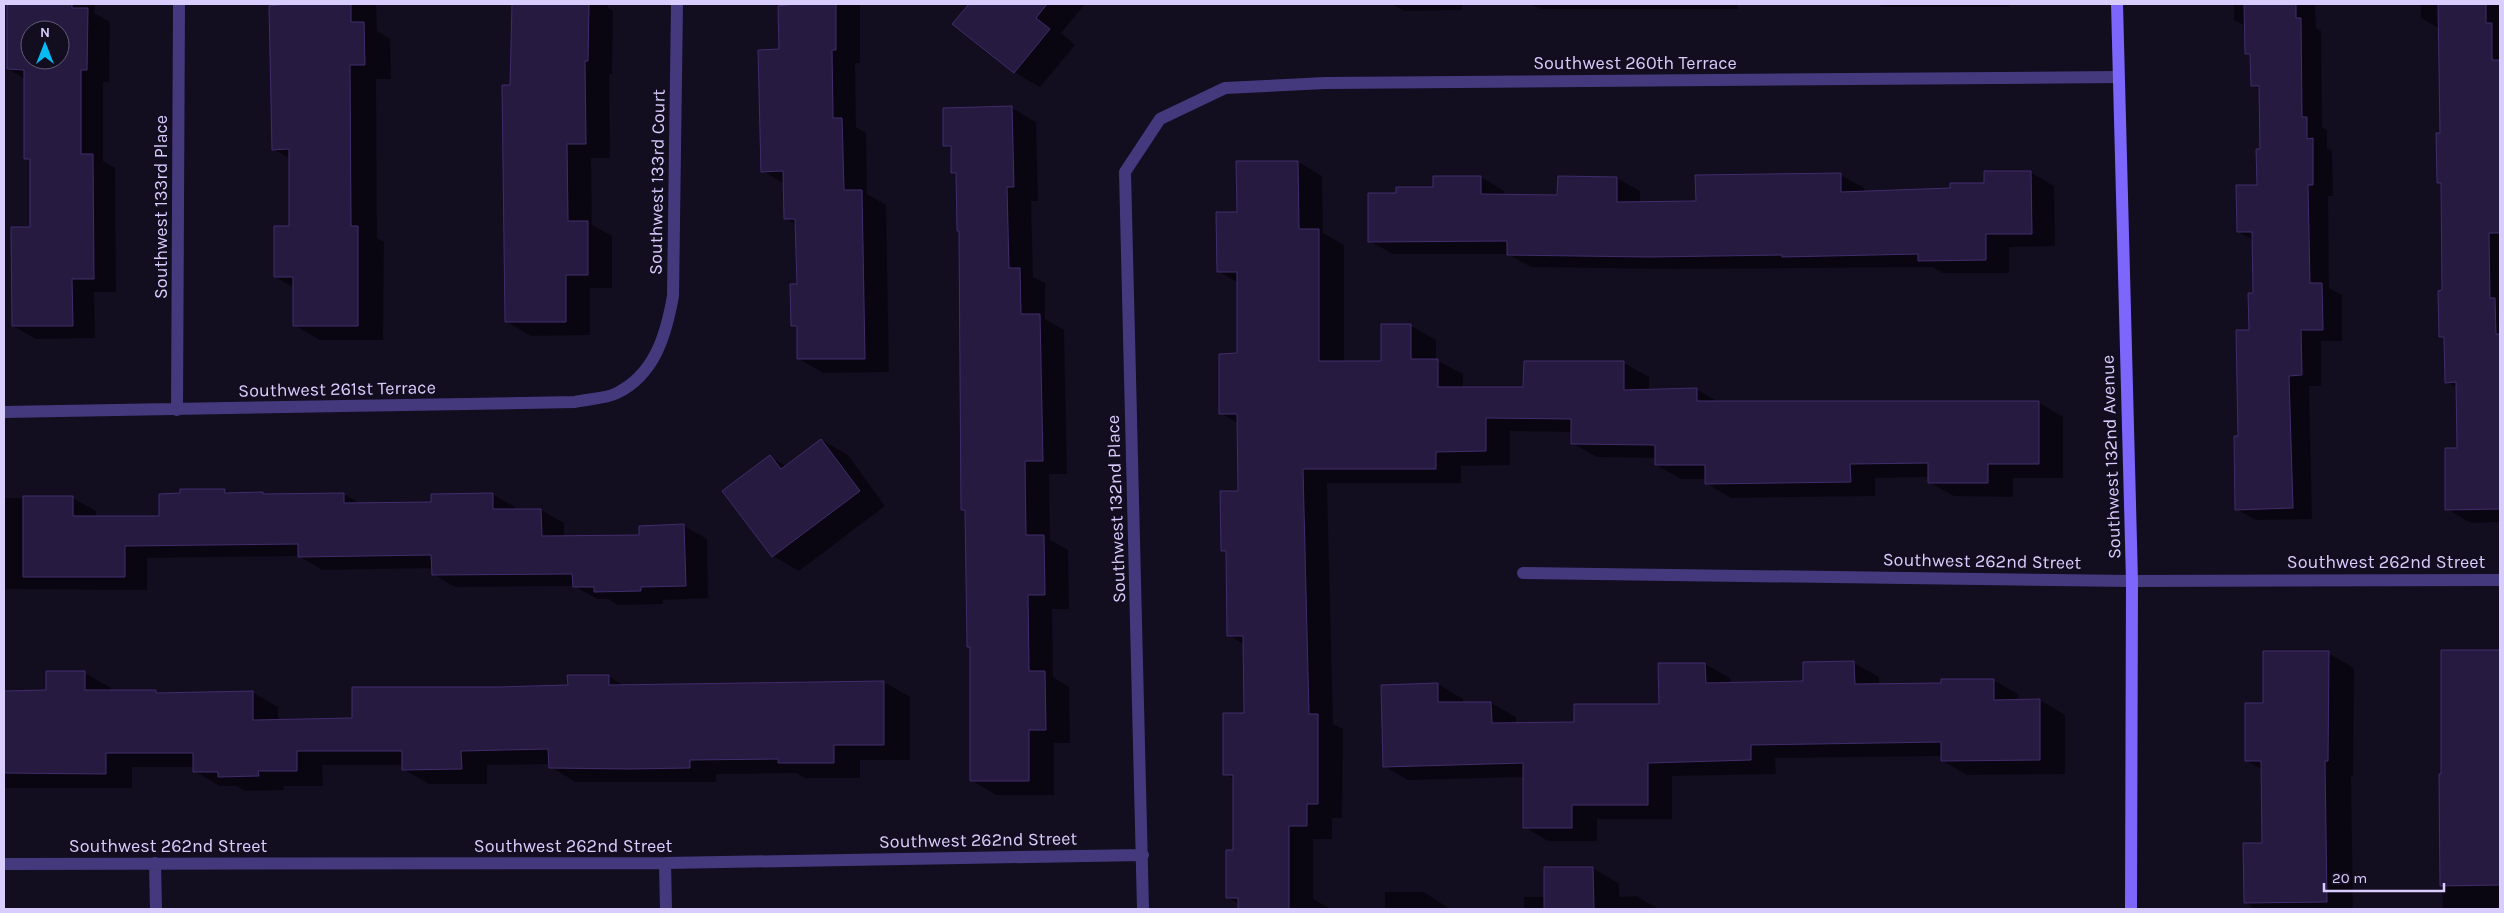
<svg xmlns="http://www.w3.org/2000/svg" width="2504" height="913" font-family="Karla,sans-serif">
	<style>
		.shadow { fill: #0007; fill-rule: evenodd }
		.building { fill: #261a40; stroke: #412c6c; fill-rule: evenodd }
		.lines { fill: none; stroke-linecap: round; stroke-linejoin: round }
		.street { stroke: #45397e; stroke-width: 12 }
		.secondary { stroke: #7d66fc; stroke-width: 12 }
		.labels { text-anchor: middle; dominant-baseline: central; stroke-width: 5; stroke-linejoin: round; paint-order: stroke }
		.street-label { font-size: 18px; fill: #d9cdfe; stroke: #130d20 }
	</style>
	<rect width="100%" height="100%" fill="#130d20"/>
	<!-- shadow -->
	<path class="shadow" d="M 8,4 L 95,4 L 94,13 L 110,22 L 109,82 L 103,82 L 103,161 L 115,168 L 116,292 L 94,292 L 95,338 L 36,339 L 13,326 L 31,228 L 31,161 L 25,158 L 25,79 L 8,69 ZM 30,30 L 60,30 L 60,60 L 30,60 Z
		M 288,4 L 376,4 L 377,31 L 390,39 L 391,79 L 376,79 L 377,238 L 384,242 L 383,340 L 320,340 L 294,325 L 294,288 L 275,277 L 291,227 L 290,159 L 273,149 Z
		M 513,4 L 607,4 L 608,8 L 613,11 L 612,74 L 609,74 L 610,158 L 591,158 L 592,225 L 612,236 L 612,288 L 590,288 L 590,335 L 531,336 L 507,322 Z
		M 779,4 L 860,4 L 860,63 L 855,63 L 856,127 L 866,133 L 867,194 L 886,205 L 889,372 L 823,373 L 799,359 L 798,328 L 792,325 L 798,285 L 796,225 L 785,218 L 784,184 L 763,171 L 780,50 Z
		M 971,4 L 1085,4 L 1061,33 L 1075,45 L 1040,87 L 1014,72 L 954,24 Z
		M 1392,4 L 1462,4 L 1462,10 L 1404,11 Z
		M 1531,4 L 1738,4 L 1738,9 L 1540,9 Z
		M 1877,4 L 2009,4 L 2009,7 L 1882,7 Z
		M 2234,4 L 2315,4 L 2316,28 L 2321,31 L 2322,127 L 2327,130 L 2327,148 L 2332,151 L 2333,196 L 2328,196 L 2329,288 L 2342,295 L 2342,341 L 2321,341 L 2321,386 L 2309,386 L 2312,519 L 2256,520 L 2236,509 L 2239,437 L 2254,294 L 2253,240 L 2238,232 L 2258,186 L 2262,150 L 2260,90 L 2252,85 L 2251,56 L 2246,53 L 2245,26 L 2234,20 Z
		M 2421,4 L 2500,4 L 2500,522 L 2471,523 L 2447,509 L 2459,449 L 2457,388 L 2447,382 L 2445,339 L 2440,336 L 2444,291 L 2442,184 L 2438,182 L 2441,134 L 2440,29 L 2421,18 Z
		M 1012,108 L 1036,122 L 1038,201 L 1031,201 L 1033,277 L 1045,283 L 1045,319 L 1064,330 L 1067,474 L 1049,474 L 1050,540 L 1068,550 L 1069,609 L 1052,609 L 1053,677 L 1069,687 L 1070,743 L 1054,743 L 1054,795 L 996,795 L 971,780 L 971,648 L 969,647 L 966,512 L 962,510 L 960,231 L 957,176 L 952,173 L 952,150 L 945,145 Z
		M 1298,162 L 1322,176 L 1323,233 L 1344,245 L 1344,363 L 1382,363 L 1382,326 L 1411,326 L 1436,340 L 1436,360 L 1463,374 L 1463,388 L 1525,388 L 1624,363 L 1649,377 L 1649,391 L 1696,389 L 1719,402 L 2038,402 L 2063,417 L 2063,478 L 2013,478 L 2013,497 L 1954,496 L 1929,482 L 1929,477 L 1875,478 L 1875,496 L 1731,498 L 1706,483 L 1706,479 L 1681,479 L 1656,465 L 1656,458 L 1597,457 L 1572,443 L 1572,432 L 1510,431 L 1510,465 L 1461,466 L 1461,483 L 1327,483 L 1333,724 L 1343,729 L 1342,818 L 1332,818 L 1332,839 L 1313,839 L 1313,899 L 1331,909 L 1239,909 L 1239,904 L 1227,897 L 1234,851 L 1234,779 L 1225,774 L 1245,714 L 1245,645 L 1228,635 L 1227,554 L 1222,551 L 1240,492 L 1239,424 L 1220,413 L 1238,355 L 1238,283 L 1218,271 L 1238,213 Z
		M 1985,173 L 2031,173 L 2054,186 L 2055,246 L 2009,247 L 2009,273 L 1943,273 L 1932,267 L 1673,269 L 1531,267 L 1507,254 L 1393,254 L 1369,241 L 1398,194 L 1481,177 L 1504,191 L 1504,196 L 1559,196 L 1559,177 L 1617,178 L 1640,191 L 1640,203 L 1697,202 L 1841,175 L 1864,188 L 1864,192 L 1952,189 L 1985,184 Z
		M 822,440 L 848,455 L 885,506 L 799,571 L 773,556 L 770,457 L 786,466 Z
		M 181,490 L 225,490 L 233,494 L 344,494 L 361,504 L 432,503 L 492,494 L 515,507 L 515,510 L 541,510 L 564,523 L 564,537 L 640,536 L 640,527 L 684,526 L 707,539 L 708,598 L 663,600 L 663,604 L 618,605 L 608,599 L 597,599 L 574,586 L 455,587 L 433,574 L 433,568 L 322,570 L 299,556 L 147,558 L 147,590 L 4,589 L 4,498 L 73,498 L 96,511 L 96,517 L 161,517 L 181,494 Z
		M 2442,651 L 2500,651 L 2500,909 L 2443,909 L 2440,775 L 2442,775 Z
		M 2328,653 L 2354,668 L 2353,776 L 2351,776 L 2353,909 L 2251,909 L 2251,906 L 2245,902 L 2263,845 L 2262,770 L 2246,760 L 2264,704 Z
		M 1854,663 L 1879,677 L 1879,685 L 1942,684 L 1993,680 L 2018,694 L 2018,701 L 2040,700 L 2065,715 L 2065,774 L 1967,775 L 1943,761 L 1942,756 L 1775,758 L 1776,774 L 1672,776 L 1672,819 L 1597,819 L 1597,841 L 1548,841 L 1524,827 L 1524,777 L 1408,780 L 1384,766 L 1382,686 L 1438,684 L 1463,699 L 1463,703 L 1491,703 L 1516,717 L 1516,724 L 1575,723 L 1660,706 L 1705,664 L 1730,678 L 1730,683 L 1804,682 Z
		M 85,673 L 111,688 L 111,691 L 156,691 L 161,694 L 252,692 L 278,707 L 278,720 L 353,719 L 498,688 L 569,686 L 608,676 L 625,686 L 884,682 L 910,697 L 910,760 L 860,760 L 860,778 L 805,778 L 797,773 L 716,774 L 716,782 L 576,782 L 550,767 L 550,764 L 487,765 L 487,784 L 429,784 L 403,769 L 403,765 L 322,765 L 323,786 L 283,786 L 284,790 L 245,791 L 237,786 L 220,786 L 194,771 L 194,767 L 132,767 L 132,788 L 4,788 L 4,692 L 47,691 Z
		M 1545,868 L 1593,868 L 1619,884 L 1619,897 L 1636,896 L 1659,909 L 1524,909 L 1524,897 L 1545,897 Z
		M 1385,892 L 1424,892 L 1450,909 L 1385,909 Z"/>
	<!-- building -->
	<path class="building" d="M 7,4 L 72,4 L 72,8 L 88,8 L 87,70 L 81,70 L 81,154 L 93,154 L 94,279 L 72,279 L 73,326 L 12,326 L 11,227 L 30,227 L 30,159 L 24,159 L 24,70 L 7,69 ZM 30,30 L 60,30 L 60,60 L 30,60 Z
		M 287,4 L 351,4 L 351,22 L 364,22 L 365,65 L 350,65 L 351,226 L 358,226 L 358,326 L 293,326 L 293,277 L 274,277 L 274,226 L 289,226 L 289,149 L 272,150 L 269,6 Z
		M 512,4 L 589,4 L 588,61 L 585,61 L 586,144 L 567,144 L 568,221 L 588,221 L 588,275 L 566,275 L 566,322 L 505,322 L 502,85 L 510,85 Z
		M 795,4 L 836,4 L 836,50 L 832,50 L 833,118 L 842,118 L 844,190 L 862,190 L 865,359 L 797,359 L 797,326 L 791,326 L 790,284 L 797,284 L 795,219 L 784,219 L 783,171 L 761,172 L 758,50 L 779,49 L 778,6 Z
		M 969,4 L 1047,4 L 1036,18 L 1050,29 L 1014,73 L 952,24 Z
		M 2244,4 L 2296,4 L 2296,18 L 2301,18 L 2302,117 L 2307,117 L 2307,139 L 2313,138 L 2313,185 L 2308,185 L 2310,283 L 2322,283 L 2323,330 L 2301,330 L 2302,375 L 2289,376 L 2293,508 L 2235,510 L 2234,436 L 2238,436 L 2236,330 L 2249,330 L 2248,293 L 2253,293 L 2252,232 L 2237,232 L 2236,185 L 2257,185 L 2256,149 L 2260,149 L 2259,86 L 2251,86 L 2250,54 L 2245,54 Z
		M 2438,4 L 2486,4 L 2486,23 L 2492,23 L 2492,60 L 2500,60 L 2500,233 L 2489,233 L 2490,298 L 2495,298 L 2496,334 L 2500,334 L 2500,509 L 2445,510 L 2445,448 L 2457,448 L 2456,382 L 2445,383 L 2444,337 L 2439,337 L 2438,291 L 2442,290 L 2441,183 L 2437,183 L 2436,133 L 2440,133 Z
		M 1012,106 L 1014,187 L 1007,187 L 1009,268 L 1020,268 L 1021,314 L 1040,314 L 1043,461 L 1025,461 L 1026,535 L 1044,535 L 1045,595 L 1028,595 L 1029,671 L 1045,671 L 1046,730 L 1029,730 L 1029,781 L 970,781 L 970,647 L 967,647 L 965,510 L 961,510 L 959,231 L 957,231 L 956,173 L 951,173 L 951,146 L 943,146 L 943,108 Z
		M 1236,161 L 1298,161 L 1299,229 L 1319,229 L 1319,361 L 1381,361 L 1381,324 L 1411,324 L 1411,359 L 1438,359 L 1438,387 L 1523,387 L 1524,361 L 1624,361 L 1624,390 L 1697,388 L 1697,401 L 2039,401 L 2039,464 L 1988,464 L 1988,483 L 1928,483 L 1928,463 L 1850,464 L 1851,482 L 1705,484 L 1705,465 L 1655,465 L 1655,445 L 1571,444 L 1571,419 L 1486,418 L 1486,451 L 1436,452 L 1436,469 L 1303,469 L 1309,714 L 1318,714 L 1318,804 L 1307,804 L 1307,826 L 1289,826 L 1289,909 L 1238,909 L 1238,898 L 1226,898 L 1226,850 L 1233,850 L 1233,775 L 1223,775 L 1223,713 L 1244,713 L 1243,636 L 1227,636 L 1226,551 L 1221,551 L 1220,491 L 1238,491 L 1237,414 L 1219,414 L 1219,354 L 1237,353 L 1237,272 L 1217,272 L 1216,212 L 1237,212 Z
		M 1984,171 L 2031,171 L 2032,234 L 1986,234 L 1986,260 L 1918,261 L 1918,254 L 1782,257 L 1782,255 L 1649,257 L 1507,255 L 1507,241 L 1368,242 L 1368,193 L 1396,193 L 1396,187 L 1433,187 L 1433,176 L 1481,176 L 1481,194 L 1557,195 L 1558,176 L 1617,177 L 1617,202 L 1696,201 L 1695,175 L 1841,173 L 1841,192 L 1950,188 L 1950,183 L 1984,183 Z
		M 821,439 L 860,491 L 772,557 L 722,491 L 770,455 L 781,469 Z
		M 180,489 L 225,489 L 225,493 L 263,492 L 263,494 L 344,493 L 344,503 L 431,502 L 431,494 L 493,493 L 493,509 L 541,509 L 542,536 L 639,535 L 639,526 L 684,524 L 686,586 L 641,587 L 641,591 L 594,592 L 594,587 L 573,587 L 572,574 L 432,575 L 431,555 L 298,557 L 298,544 L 125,546 L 125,577 L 23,577 L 23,496 L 73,496 L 73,516 L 159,516 L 159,494 L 180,493 Z
		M 2441,650 L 2500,650 L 2500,885 L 2440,886 L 2439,774 L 2441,774 Z
		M 2263,651 L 2329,651 L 2328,761 L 2325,761 L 2327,902 L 2244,903 L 2243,843 L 2262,843 L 2261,761 L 2245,761 L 2245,703 L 2263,703 Z
		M 1854,661 L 1855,684 L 1941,683 L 1941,679 L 1994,679 L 1994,700 L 2040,699 L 2040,760 L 1941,761 L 1941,742 L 1751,745 L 1751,760 L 1648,763 L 1648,805 L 1572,805 L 1572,828 L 1523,828 L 1523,763 L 1383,767 L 1381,685 L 1438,683 L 1438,702 L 1491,702 L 1492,723 L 1574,722 L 1574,704 L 1659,704 L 1658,663 L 1705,663 L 1706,683 L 1803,681 L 1803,662 Z
		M 46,671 L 85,671 L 85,690 L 156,690 L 156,693 L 253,691 L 253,720 L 352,718 L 352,687 L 498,687 L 568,685 L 567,675 L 609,675 L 609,685 L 884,681 L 884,745 L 834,745 L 834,763 L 778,763 L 778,759 L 690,760 L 690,768 L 630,769 L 549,768 L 548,749 L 461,751 L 462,769 L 402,770 L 402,751 L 297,751 L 297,771 L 258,771 L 259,776 L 218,777 L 218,772 L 193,772 L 193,753 L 106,753 L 106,774 L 4,773 L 4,691 L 46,690 Z
		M 1544,867 L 1593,867 L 1594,909 L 1544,909 Z"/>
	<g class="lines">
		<!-- street -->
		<path class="street" d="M 177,410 L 179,4
			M 4,412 L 575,402 C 587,399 605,399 617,393 C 655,374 666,335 673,296 L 677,4
			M 1523,573 L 2132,581 L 2500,580
			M 155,863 L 156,909
			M 665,863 L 666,909
			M 4,864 L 665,863 L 1143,855
			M 1143,909 L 1125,172 L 1160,119 L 1225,88 L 1325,83 L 2118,77"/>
		<!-- secondary -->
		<path class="secondary" d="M 2117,4 L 2132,581 L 2131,909"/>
	</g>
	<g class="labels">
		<!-- street labels -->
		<g class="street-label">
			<text x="1635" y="63">Southwest 260th Terrace</text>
			<text transform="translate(657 182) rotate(-89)">Southwest 133rd Court</text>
			<text transform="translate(161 207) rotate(-90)">Southwest 133rd Place</text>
			<text transform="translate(337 389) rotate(-1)">Southwest 261st Terrace</text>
			<text transform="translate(2111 457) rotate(-92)">Southwest 132nd Avenue</text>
			<text transform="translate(1116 509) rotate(-92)">Southwest 132nd Place</text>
			<text transform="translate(1982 561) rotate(1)">Southwest 262nd Street</text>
			<text x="2386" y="562">Southwest 262nd Street</text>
			<text transform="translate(978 840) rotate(-1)">Southwest 262nd Street</text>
			<text x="168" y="846">Southwest 262nd Street</text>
			<text x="573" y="846">Southwest 262nd Street</text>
		</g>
	</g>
	<!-- border -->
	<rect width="2504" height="913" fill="none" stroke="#d9cdfe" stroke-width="10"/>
	<!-- north arrow -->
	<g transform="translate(45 45)"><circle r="24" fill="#130d20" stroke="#625a79"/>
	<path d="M0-4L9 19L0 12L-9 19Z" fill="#05bbf2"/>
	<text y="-8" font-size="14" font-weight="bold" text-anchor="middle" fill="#d9cdfe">N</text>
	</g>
	<!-- scale -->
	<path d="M2324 883v8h120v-8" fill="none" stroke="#d9cdfe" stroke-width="2.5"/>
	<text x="2332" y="883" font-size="15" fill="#d9cdfe" stroke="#130d20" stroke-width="4" paint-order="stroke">20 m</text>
</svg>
